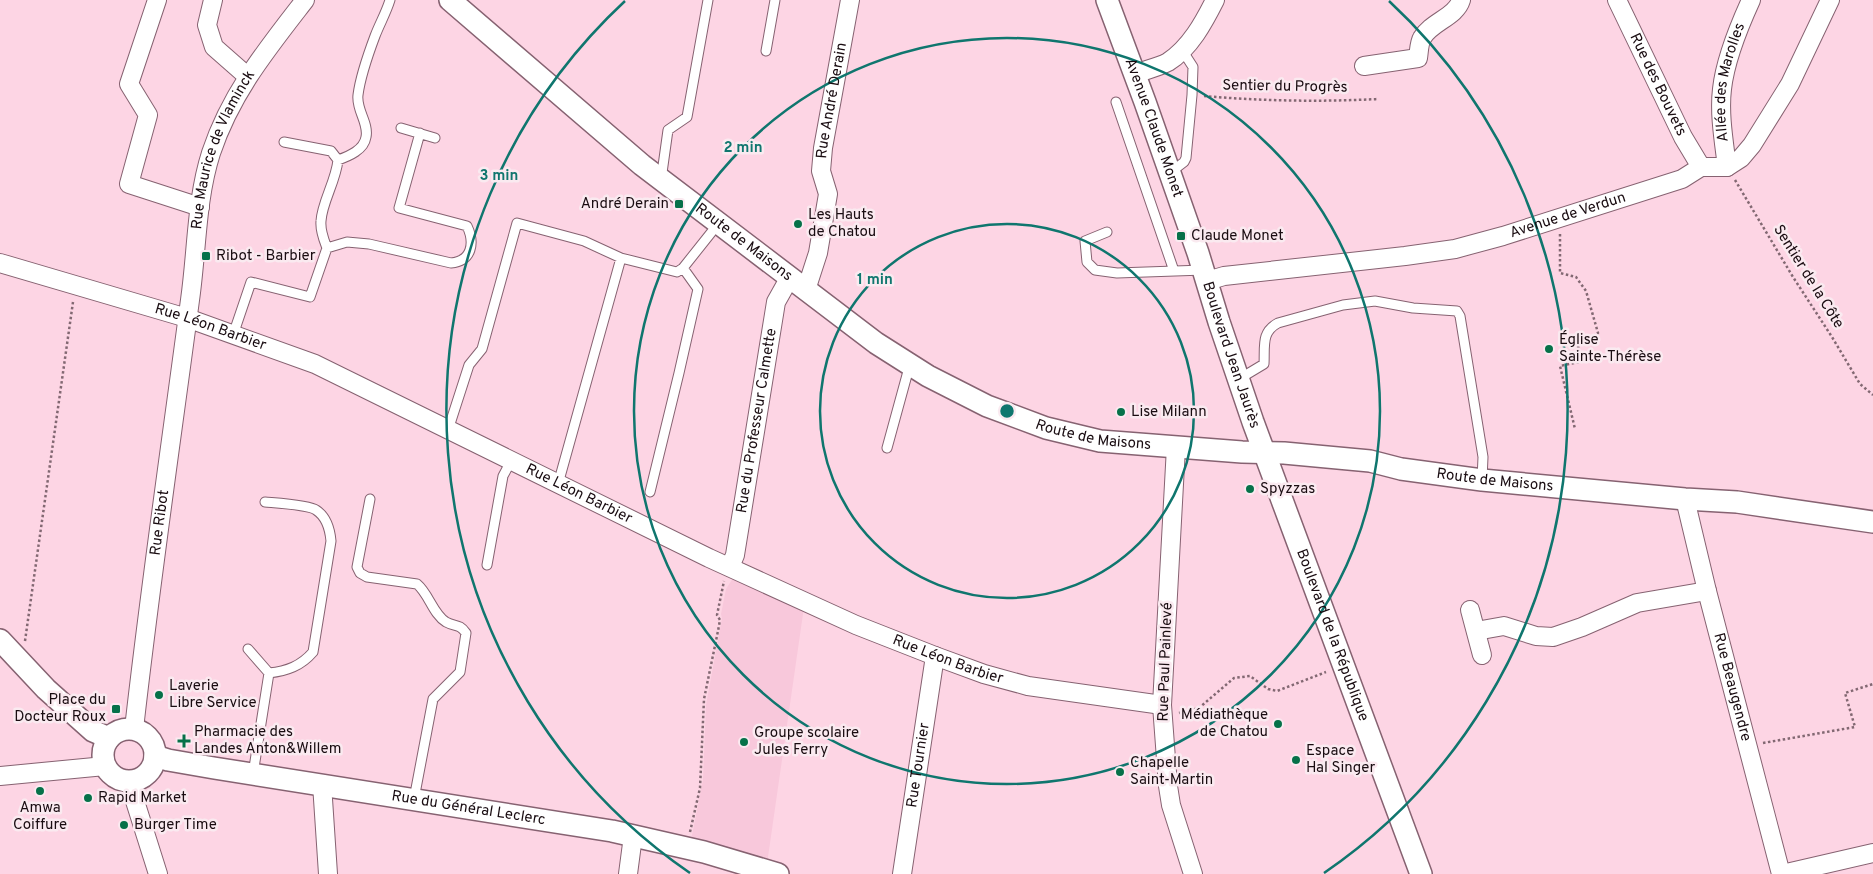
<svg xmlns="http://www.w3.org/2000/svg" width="1873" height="874" font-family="Overpass,sans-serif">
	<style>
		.built { fill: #f8c8db }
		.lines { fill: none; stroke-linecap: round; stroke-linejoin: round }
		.service-casing { stroke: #866271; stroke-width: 11 }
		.minor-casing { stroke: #866271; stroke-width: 20 }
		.tertiary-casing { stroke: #866271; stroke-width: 24 }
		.path { stroke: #826872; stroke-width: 2.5; stroke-dasharray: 2.5 2.5; stroke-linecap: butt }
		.service { stroke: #fff; stroke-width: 9 }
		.minor { stroke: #fff; stroke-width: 18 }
		.tertiary { stroke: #fff; stroke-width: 21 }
		.ring { fill: none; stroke: #0f766e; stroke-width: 2.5 }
		.poi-dot { fill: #067149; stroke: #faeaf0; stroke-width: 2 }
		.labels { text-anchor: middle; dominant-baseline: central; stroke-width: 5; stroke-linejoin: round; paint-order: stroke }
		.street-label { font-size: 15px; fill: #190c11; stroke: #faeaf0 }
		.poi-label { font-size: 15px; fill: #190c11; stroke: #faeaf0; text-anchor: start }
		.centre { fill: #0f766e; stroke: #faeaf0; stroke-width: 2.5 }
		.ring-label { font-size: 15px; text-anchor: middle; font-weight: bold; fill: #0f766e; stroke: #faeaf0; stroke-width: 5; stroke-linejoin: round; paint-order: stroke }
	</style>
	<rect width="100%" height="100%" fill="#fdd5e4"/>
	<!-- built -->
	<path class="built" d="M 735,575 L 804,607 L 767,864 L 690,845 L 703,780 L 706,705 L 722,618 L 721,614 L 726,589 Z"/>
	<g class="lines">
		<!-- service casing -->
		<g class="service-casing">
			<path id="service" d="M 766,51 L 775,0
				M 1116,102 L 1174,271
				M 401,128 L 435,138
				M 338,160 C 349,156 364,150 366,137 C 369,123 356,110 358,95 C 360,79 369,52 375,36 C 380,23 386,13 390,0
				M 1171,172 L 1184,162 L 1186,158 L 1192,95 L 1193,67 L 1182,50
				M 661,180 L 668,130 L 687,117 L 708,0
				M 1107,232 L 1085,241 L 1087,262 L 1095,270 L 1117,273 L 1204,270
				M 327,248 L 347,242 L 369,244 L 451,263 C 472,261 475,243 467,226 L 399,208 L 420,133
				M 233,335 L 251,282 L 310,297 L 327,248 C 324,240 320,231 321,221 C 322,202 336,181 338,160 L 331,151 L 284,142
				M 1239,379 L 1264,364 C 1265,346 1261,332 1278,323 L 1343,305 L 1375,301 L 1413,308 L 1457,311 L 1460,316 L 1483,457 L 1482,480
				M 448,430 L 469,365 L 482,349 L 517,223 L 584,241 L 621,258 L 677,272 L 683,268 L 718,224
				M 887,448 L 910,364
				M 558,484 L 621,258
				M 650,492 L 679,373 L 698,289 L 683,268
				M 370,499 L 357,567 L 360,573 L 367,577 L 417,584 C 429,594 433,614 446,622 C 455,627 459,623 466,633 L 460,672 L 433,699 L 414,799
				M 487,565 L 503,476 L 511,461
				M 248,649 L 269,673 C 287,671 301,666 313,652 L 331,541 C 330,530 327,517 316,510 C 309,505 275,503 265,502
				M 253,774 L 269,673"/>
		</g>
		<!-- minor casing -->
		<g class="minor-casing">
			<g id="minor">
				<path d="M 157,0 L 129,84 L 148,115 L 129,184 L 200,207"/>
				<path d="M 213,0 L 207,25 L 214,47 L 247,76"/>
				<path id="s1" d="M 1617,0 L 1683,137 L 1701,167"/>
				<path d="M 1364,66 L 1418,58 C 1419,52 1419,43 1422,38 C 1431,22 1456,17 1461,0"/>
				<path d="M 1135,74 C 1145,70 1159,67 1168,62 C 1190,48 1204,22 1215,0"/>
				<path id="s2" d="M 1727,167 C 1724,142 1719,114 1722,89 C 1725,62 1740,24 1751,0"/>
				<path id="s3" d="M 0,263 L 187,318 L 315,364 L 709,558 L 856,625 L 935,656 L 984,674 L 1028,686 L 1162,705"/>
				<path id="s4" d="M 1207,281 L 1224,276 L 1405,256 L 1455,249 L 1503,236 L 1682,179 L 1701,167 L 1727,167 L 1741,158 L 1752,145 L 1790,84 L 1830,0"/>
				<path id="s5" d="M 806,290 L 818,253 L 828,194 L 821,171 L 823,148 L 850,0"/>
				<path d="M 1176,447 L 1162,705 L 1168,786 L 1171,805 L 1193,874"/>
				<path id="s6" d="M 1685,499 L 1707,591 L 1781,874"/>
				<path id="s7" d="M 730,567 L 735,555 L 776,302 L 790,277"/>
				<path d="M 1470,610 L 1482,655"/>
				<path d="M 1476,631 L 1504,626 L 1536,636 L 1553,637 L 1582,627 L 1637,603 L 1707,591"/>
				<path id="s8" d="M 134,729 C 150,586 171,443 190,300 C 197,251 196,200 211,153 C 231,93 267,49 305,0"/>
				<path d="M 0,776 L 105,766"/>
				<path d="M 132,782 L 134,798 L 158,874"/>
				<path d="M 322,784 L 328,874"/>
				<path d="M 628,874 L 633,836"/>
				<path id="s9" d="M 902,874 L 935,656"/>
				<path d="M 1782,874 L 1873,853"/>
			</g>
		</g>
		<!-- tertiary casing -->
		<g class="tertiary-casing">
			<g id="tertiary">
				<path id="s10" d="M 450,0 L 642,165 L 876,343 L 928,376 L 987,406 L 1046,428 L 1100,441 L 1242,452 L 1284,453 L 1370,461 L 1401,469 L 1482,480 L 1685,499 L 1737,502 L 1873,522"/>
				<path id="s11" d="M 1107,0 L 1145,102 L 1198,253 L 1219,322 L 1253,422 L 1421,874"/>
				<path d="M 0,640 L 46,689 L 93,731 L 109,738"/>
				<circle cx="129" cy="755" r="26"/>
				<path id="s12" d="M 155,756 L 168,760 L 214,768 L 612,831 L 704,852 L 778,874"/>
			</g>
		</g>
		<!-- path -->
		<path class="path" d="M 1204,96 C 1262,101 1320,102 1378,99
			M 1735,180 L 1793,277 L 1832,337 L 1860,384 L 1873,395
			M 1560,234 L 1560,273 L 1576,277 L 1586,291 L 1598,333 L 1578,345 L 1579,356 L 1600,353 L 1602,357 L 1560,366 L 1575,429
			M 25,641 L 73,302
			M 1179,713 L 1199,708 L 1234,678 L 1250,676 L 1268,689 L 1277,691 L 1326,672
			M 1763,743 L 1855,727 L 1845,693 L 1873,684
			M 690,832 L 700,788 L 704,699 L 718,631 L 720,620 L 717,615 L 724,581"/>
		<!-- service -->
		<use href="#service" class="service"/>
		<!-- minor -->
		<use href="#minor" class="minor"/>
		<!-- tertiary -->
		<use href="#tertiary" class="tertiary"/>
	</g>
	<!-- distance rings -->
	<g class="ring">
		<circle cx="1007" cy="411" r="187"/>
		<circle cx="1007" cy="411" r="373"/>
		<path d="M690 873A560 560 0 0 1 625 1M1389 1A560 560 0 0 1 1324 873"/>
	</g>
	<!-- markers -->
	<g class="poi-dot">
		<rect x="674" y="199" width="10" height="10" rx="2.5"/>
		<circle cx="798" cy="224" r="5"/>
		<rect x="1176" y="231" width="10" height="10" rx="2.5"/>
		<rect x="201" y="251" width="10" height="10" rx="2.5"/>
		<circle cx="1549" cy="349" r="5"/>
		<circle cx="1121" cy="412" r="5"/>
		<circle cx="1250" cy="489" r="5"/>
		<circle cx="159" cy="695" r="5"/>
		<rect x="111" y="704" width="10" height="10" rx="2.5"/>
		<circle cx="1278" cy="724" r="5"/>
		<path d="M181.5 733.5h5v5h5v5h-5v5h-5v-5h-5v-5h5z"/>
		<circle cx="744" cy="742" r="5"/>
		<circle cx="1296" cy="760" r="5"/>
		<circle cx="1120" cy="772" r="5"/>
		<circle cx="40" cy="791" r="5"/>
		<circle cx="88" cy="798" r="5"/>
		<circle cx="124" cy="825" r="5"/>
	</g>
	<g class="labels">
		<!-- street labels -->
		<g class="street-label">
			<text stroke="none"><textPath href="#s2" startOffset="86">Allée des Marolles</textPath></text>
			<text stroke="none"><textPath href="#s1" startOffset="94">Rue des Bouvets</textPath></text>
			<text transform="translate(1285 87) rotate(1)">Sentier du Progrès</text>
			<text stroke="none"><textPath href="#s5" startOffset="194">Rue André Derain</textPath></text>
			<text stroke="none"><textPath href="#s11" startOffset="136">Avenue Claude Monet</textPath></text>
			<text stroke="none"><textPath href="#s8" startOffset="588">Rue Maurice de Vlaminck</textPath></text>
			<text stroke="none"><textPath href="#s4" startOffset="368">Avenue de Verdun</textPath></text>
			<text stroke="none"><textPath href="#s10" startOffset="381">Route de Maisons</textPath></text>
			<text transform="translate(1808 277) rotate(58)">Sentier de la Côte</text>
			<text stroke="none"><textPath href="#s3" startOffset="220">Rue Léon Barbier</textPath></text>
			<text stroke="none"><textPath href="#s11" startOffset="376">Boulevard Jean Jaurès</textPath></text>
			<text stroke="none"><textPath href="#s7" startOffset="149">Rue du Professeur Calmette</textPath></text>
			<text stroke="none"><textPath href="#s10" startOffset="786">Route de Maisons</textPath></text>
			<text stroke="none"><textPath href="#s10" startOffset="1191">Route de Maisons</textPath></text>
			<text stroke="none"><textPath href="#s3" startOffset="625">Rue Léon Barbier</textPath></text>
			<text stroke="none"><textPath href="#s8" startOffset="208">Rue Ribot</textPath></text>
			<text stroke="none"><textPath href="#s11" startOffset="674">Boulevard de la République</textPath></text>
			<text stroke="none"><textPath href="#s3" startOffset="1030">Rue Léon Barbier</textPath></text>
			<text transform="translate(1166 662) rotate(-88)">Rue Paul Painlevé</text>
			<text stroke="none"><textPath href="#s6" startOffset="194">Rue Beaugendre</textPath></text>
			<text stroke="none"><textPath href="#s9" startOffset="110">Rue Tournier</textPath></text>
			<text stroke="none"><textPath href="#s12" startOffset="318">Rue du Général Leclerc</textPath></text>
		</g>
		<!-- poi labels -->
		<g class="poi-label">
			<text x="669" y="204" text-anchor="end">André Derain</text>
			<text x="808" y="215">Les Hauts<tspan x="808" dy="17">de Chatou</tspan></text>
			<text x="1191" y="236">Claude Monet</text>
			<text x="216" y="256">Ribot - Barbier</text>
			<text x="1559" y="340">Église<tspan x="1559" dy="17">Sainte-Thérèse</tspan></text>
			<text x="1131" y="412">Lise Milann</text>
			<text x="1260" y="489">Spyzzas</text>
			<text x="169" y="686">Laverie<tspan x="169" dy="17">Libre Service</tspan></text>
			<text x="106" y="700" text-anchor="end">Place du<tspan x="106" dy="17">Docteur Roux</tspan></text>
			<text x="1268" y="715" text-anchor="end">Médiathèque<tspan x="1268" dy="17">de Chatou</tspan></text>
			<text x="194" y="732">Pharmacie des<tspan x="194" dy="17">Landes Anton&amp;Willem</tspan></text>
			<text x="754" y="733">Groupe scolaire<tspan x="754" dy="17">Jules Ferry</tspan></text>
			<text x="1306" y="751">Espace<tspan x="1306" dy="17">Hal Singer</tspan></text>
			<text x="1130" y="763">Chapelle<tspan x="1130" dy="17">Saint-Martin</tspan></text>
			<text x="98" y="798">Rapid Market</text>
			<text x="40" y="808" text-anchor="middle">Amwa<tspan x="40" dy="17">Coiffure</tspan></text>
			<text x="134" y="825">Burger Time</text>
		</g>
	</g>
	<circle cx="1007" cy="411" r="8" class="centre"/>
	<g class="ring-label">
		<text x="743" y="152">2 min</text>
		<text x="499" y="180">3 min</text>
		<text x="875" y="284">1 min</text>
	</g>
</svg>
